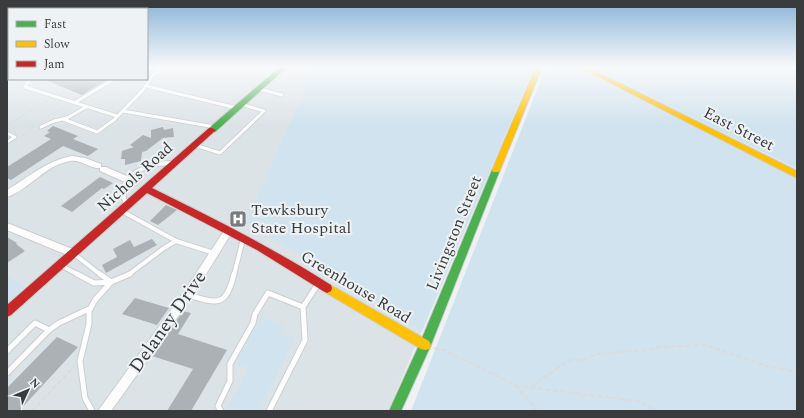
<svg xmlns="http://www.w3.org/2000/svg" width="804" height="418" font-family="Spectral,serif">
	<style>
		.built { fill: #dce3e7 }
		.green { fill: #d1e3ee }
		.building { fill: #abb1b5 }
		.lines { fill: none; stroke-linecap: round; stroke-linejoin: round }
		.lane-far2-casing { stroke: #cbcdcf; stroke-width: 4.5 }
		.lane-far1-casing { stroke: #cbcdcf; stroke-width: 6 }
		.lane-casing { stroke: #cbcdcf; stroke-width: 7 }
		.street-casing { stroke: #cbcdcf; stroke-width: 2 }
		.fast-casing { stroke: #cbcdcf; stroke-width: 2 }
		.slow-casing { stroke: #cbcdcf; stroke-width: 2 }
		.jam-casing { stroke: #cbcdcf; stroke-width: 2 }
		.path-far1 { stroke: #dbdbdb; stroke-width: 1; stroke-dasharray: 3 1.5; stroke-linecap: butt }
		.path { stroke: #dbdbdb; stroke-width: 2; stroke-dasharray: 5 2.5; stroke-linecap: butt }
		.lane-far2 { stroke: #fdfdfd; stroke-width: 3 }
		.lane-far1 { stroke: #fdfdfd; stroke-width: 4 }
		.lane { stroke: #fdfdfd; stroke-width: 5 }
		.street { fill: #fdfdfd; fill-rule: evenodd }
		.fast { fill: #4caf50; fill-rule: evenodd }
		.slow { fill: #ffc107; fill-rule: evenodd }
		.jam { fill: #c62828; fill-rule: evenodd }
		.labels { text-anchor: middle; dominant-baseline: central; stroke-width: 4; stroke-linejoin: round; paint-order: stroke }
		.street-label { font-size: 16px; fill: #393b3c; stroke: #eef2f4 }
		.poi-label { font-size: 16px; fill: #393b3c; stroke: #eef2f4; text-anchor: start }
		.near-street-label { font-size: 19px; fill: #393b3c; stroke: #eef2f4 }
	</style>
	<rect width="100%" height="100%" fill="#eff1f3"/>
	<!-- built -->
	<path class="built" d="M 7,67 L 9,67 L 9,79 L 147,79 L 147,67 L 534,67 L 388,411 L 7,411 Z"/>
	<!-- green -->
	<path class="green" d="M 315,67 L 534,67 L 422,331 L 246,222 Z
		M 546,67 L 575,67 L 797,178 L 797,411 L 411,411 Z
		M 590,67 L 797,67 L 797,169 L 608,76 Z
		M 7,276 L 25,287 L 8,303 L 7,302 Z
		M 261,317 L 284,324 L 279,334 L 295,338 L 260,411 L 243,411 L 228,406 L 248,368 L 235,363 Z"/>
	<!-- building -->
	<path class="building" d="M 43,79 L 108,79 L 82,95 Z
		M 53,126 L 78,136 L 73,139 L 98,149 L 88,156 L 63,146 L 11,180 L 7,178 L 7,167 L 51,139 L 44,136 L 50,132 L 47,131 Z
		M 163,127 L 164,130 L 173,128 L 174,137 L 163,138 L 146,151 L 142,152 L 141,161 L 125,165 L 125,159 L 121,159 L 122,151 L 134,147 L 130,145 L 143,135 L 151,138 L 151,130 Z
		M 100,177 L 113,183 L 104,189 L 102,188 L 72,212 L 61,206 Z
		M 166,205 L 177,210 L 158,225 L 150,221 Z
		M 7,237 L 17,243 L 16,244 L 25,251 L 7,263 Z
		M 152,239 L 157,245 L 106,273 L 102,265 L 117,257 L 113,249 L 130,240 L 134,247 Z
		M 135,298 L 169,308 L 157,325 L 122,314 Z
		M 183,311 L 191,313 L 178,334 L 227,350 L 191,411 L 167,411 L 193,369 L 152,356 Z
		M 57,337 L 78,347 L 19,411 L 7,411 L 7,388 Z"/>
	<g class="lines">
		<!-- lane-far2 casing -->
		<g class="lane-far2-casing">
			<path id="lane-far2" d="M 147,69 L 161,69
				M 292,72 L 294,67
				M 30,79 L 25,87 L 117,116
				M 146,86 L 237,108
				M 259,89 L 282,95
				M 74,103 L 114,79
				M 123,111 L 215,127
				M 63,119 L 97,132 L 114,120 L 143,90 L 153,75 L 166,67
				M 41,127 L 54,121 L 67,118 L 86,107
				M 7,133 L 15,137 L 7,142
				M 195,145 L 220,153 L 264,111 L 241,104"/>
		</g>
		<!-- lane-far1 casing -->
		<g class="lane-far1-casing">
			<path id="lane-far1" d="M 126,204 C 113,175 149,163 171,163
				M 122,211 L 176,241 L 214,253
				M 74,254 L 101,275
				M 62,266 L 79,275
				M 128,275 L 164,248 L 176,241
				M 234,275 L 243,239"/>
		</g>
		<!-- lane casing -->
		<g class="lane-casing">
			<path id="lane" d="M 77,274 L 94,283 L 111,282 L 95,300 L 89,311 L 89,324 L 80,361 L 85,398 L 92,411
				M 100,274 L 111,282 L 130,274
				M 188,295 C 218,304 226,307 234,274
				M 49,330 L 59,323 L 89,309
				M 7,351 L 35,323 L 49,330 L 7,373
				M 221,411 L 218,406 L 230,381 L 230,364 L 253,323 L 255,314 L 268,293 L 303,307
				M 269,411 L 305,340 L 303,307 L 318,284"/>
		</g>
		<!-- street casing -->
		<g class="street-casing">
			<path id="street" d="M 72,156 L 85,158 L 101,164 L 101,167 L 106,167 L 138,181 L 139,183 L 135,186 L 132,185 L 100,171 L 100,168 C 90,169 81,159 70,161 C 45,165 29,190 7,197 L 7,190 C 29,177 46,161 72,156 Z
				M 7,223 L 75,250 L 76,253 L 75,256 L 72,257 L 7,230 Z
				M 229,227 L 232,228 L 233,230 L 232,232 C 195,294 153,353 111,411 L 98,411 L 181,296 L 226,228 Z"/>
		</g>
		<!-- fast casing -->
		<g class="fast-casing">
			<path id="fast" d="M 280,67 L 287,67 L 215,132 L 209,132 L 209,128 Z
				M 496,167 L 500,170 L 431,345 L 401,411 L 389,411 L 420,343 L 492,170 Z"/>
		</g>
		<!-- slow casing -->
		<g class="slow-casing">
			<path id="slow" d="M 536,67 L 542,67 L 500,170 L 499,172 L 493,172 L 492,170 Z
				M 579,67 L 587,67 L 797,171 L 797,178 Z
				M 327,283 L 429,341 L 431,345 L 429,349 L 425,350 L 421,349 L 323,291 L 322,288 L 323,285 Z"/>
		</g>
		<!-- jam casing -->
		<g class="jam-casing">
			<path id="jam" d="M 209,128 L 212,128 L 216,130 L 152,188 C 213,218 273,248 331,285 L 332,288 L 331,291 L 327,293 L 323,291 L 257,250 L 147,193 L 11,315 L 7,317 L 7,305 Z"/>
		</g>
		<!-- path-far1 -->
		<path class="path-far1" d="M 91,100 L 118,91 L 130,79
			M 43,119 L 68,106
			M 7,125 L 49,100
			M 21,137 L 35,125"/>
		<!-- path -->
		<path class="path" d="M 434,348 L 444,350 L 518,386 L 639,401 L 657,411
			M 515,385 L 534,406 L 536,411
			M 531,387 L 564,363 L 571,360 L 581,360 L 597,354 L 649,350 L 659,347 L 705,345 L 767,366 L 797,372
			M 32,411 L 74,367"/>
		<!-- lane-far2 -->
		<use href="#lane-far2" class="lane-far2"/>
		<!-- lane-far1 -->
		<use href="#lane-far1" class="lane-far1"/>
		<!-- lane -->
		<use href="#lane" class="lane"/>
		<!-- street -->
		<use href="#street" class="street"/>
		<!-- fast -->
		<use href="#fast" class="fast"/>
		<!-- slow -->
		<use href="#slow" class="slow"/>
		<!-- jam -->
		<use href="#jam" class="jam"/>
	</g>
	<!-- sky -->
	<linearGradient id="sky" x2="0" y2="1"><stop stop-color="#8ab4d8"/><stop offset="0.54" stop-color="#f8f9fa"/><stop offset="1" stop-color="#f8f9fa" stop-opacity="0"/></linearGradient>
	<rect width="804" height="125" fill="url(#sky)"/>
	<!-- icons -->
	<defs>
		<g id="hospital-square" transform="scale(0.9)"><rect x="-9" y="-9" width="18" height="18" rx="4" fill="#797b7c" stroke="#eef2f4"/><path d="M-5-5h3v3.5h4V-5h3V5h-3V1.5h-4V5h-3Z" fill="#fff"/></g>
	</defs>
	<g fill-rule="evenodd">
		<use href="#hospital-square" x="238" y="219"/>
	</g>
	<g class="labels">
		<!-- street labels -->
		<g class="street-label">
			<text transform="translate(739 129) rotate(27)">East Street</text>
			<text transform="translate(135 177) rotate(-42)">Nichols Road</text>
			<text transform="translate(454 233) rotate(-68)">Livingston Street</text>
			<text transform="translate(356 287) rotate(31)">Greenhouse Road</text>
		</g>
		<!-- poi labels -->
		<g class="poi-label">
			<text x="251" y="210">Tewksbury<tspan x="251" dy="18">State Hospital</tspan></text>
		</g>
		<!-- near-street labels -->
		<g class="near-street-label">
			<text transform="translate(168 322) rotate(-55)">Delaney Drive</text>
		</g>
	</g>
	<!-- border -->
	<rect width="804" height="418" fill="none" stroke="#393b3c" stroke-width="16"/>
	<!-- legend -->
	<rect x="8" y="8" width="140" height="72" fill="#eef2f4" stroke="#a6a9aa"/>
	<rect x="16" y="21" width="20" height="6" fill="#4caf50" stroke="#a6a9aa"/>
	<text x="44" y="28" font-size="12" fill="#393b3c">Fast</text>
	<rect x="16" y="41" width="20" height="6" fill="#ffc107" stroke="#a6a9aa"/>
	<text x="44" y="48" font-size="12" fill="#393b3c">Slow</text>
	<rect x="16" y="61" width="20" height="6" fill="#c62828" stroke="#a6a9aa"/>
	<text x="44" y="68" font-size="12" fill="#393b3c">Jam</text>
	<!-- north arrow -->
	<g transform="translate(28 390) rotate(46)" stroke="#eef2f4" stroke-width="3" paint-order="stroke">
	<path d="M0-3L7 15L0 10L-7 15Z" fill="#393b3c"/>
	<text y="-6" font-size="11" font-weight="bold" text-anchor="middle" fill="#393b3c">N</text>
	</g>
</svg>
